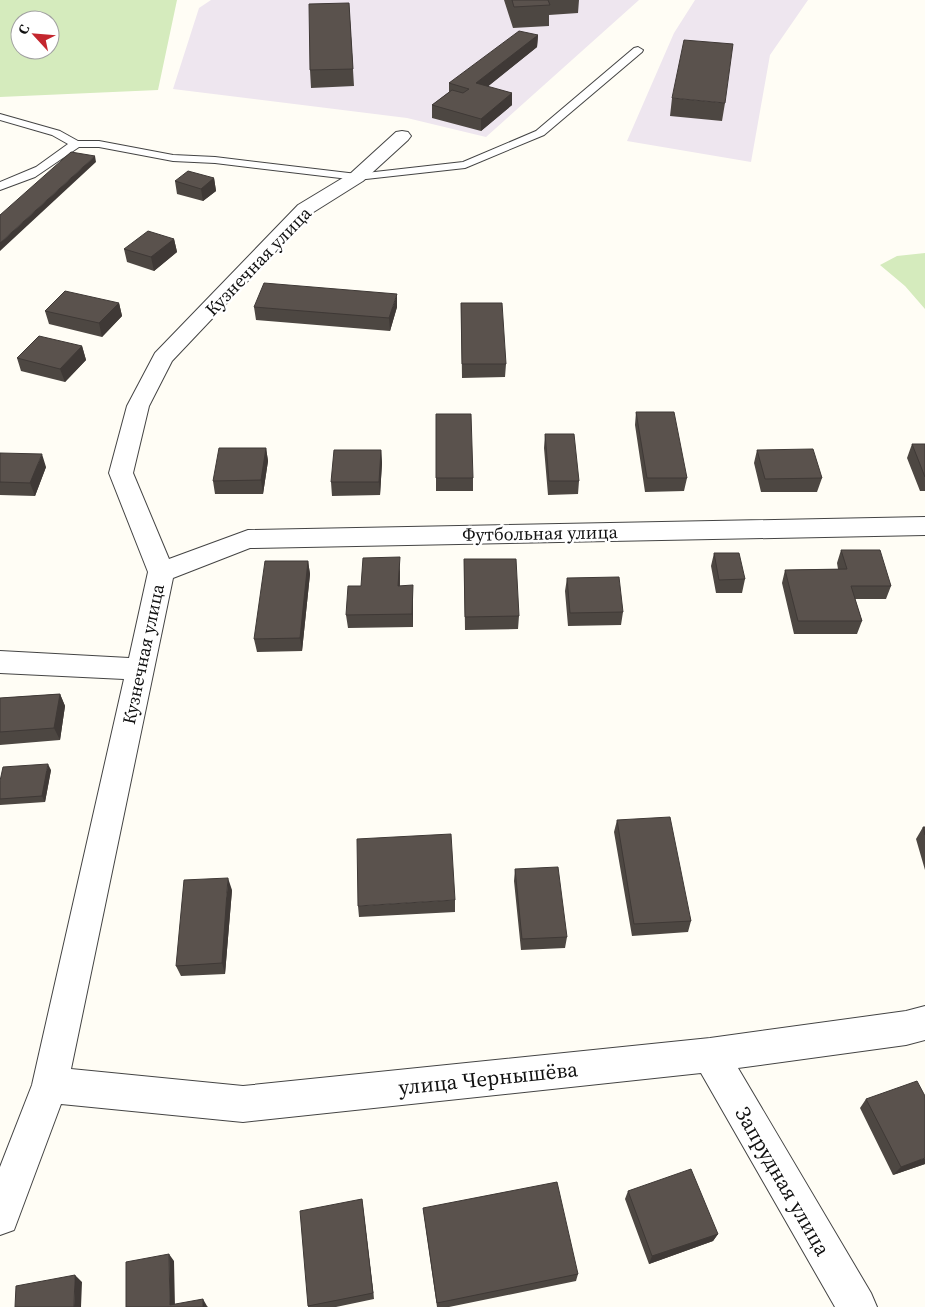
<svg xmlns="http://www.w3.org/2000/svg" width="925" height="1307" font-family="'Source Serif 4',serif">
	<style>
		.industrial { fill: #eee6ef }
		.green { fill: #d5ebbd; fill-rule: evenodd }
		.lines { fill: none; stroke-linecap: round; stroke-linejoin: round }
		.lane-casing { stroke: #444; stroke-width: 2 }
		.street-casing { stroke: #444; stroke-width: 2 }
		.lane { fill: #fff; fill-rule: evenodd }
		.street { fill: #fff; fill-rule: evenodd }
		.wall { fill: #4d4742 }
		.shaded-wall { fill: #3f3936 }
		.building { fill: #5a524d; stroke: #3f3936 }
		.labels { text-anchor: middle; dominant-baseline: central; stroke-width: 5; stroke-linejoin: round; paint-order: stroke }
		.street-label { font-size: 18px; fill: #111; stroke: #fff }
		.near-street-label { font-size: 21px; fill: #111; stroke: #fff }
	</style>
	<rect width="100%" height="100%" fill="#fffdf5"/>
	<!-- industrial -->
	<path class="industrial" d="M 211,0 L 639,0 L 486,137 L 407,118 L 173,89 L 199,8 Z
		M 695,0 L 808,0 L 770,55 L 751,162 L 627,141 L 674,33 Z"/>
	<!-- green -->
	<path class="green" d="M 0,0 L 177,0 L 158,90 L 0,97 ZM 20,20 L 50,20 L 50,50 L 20,50 Z
		M 925,253 L 925,309 L 905,286 L 880,265 L 897,256 Z"/>
	<g class="lines">
		<!-- lane casing -->
		<g class="lane-casing">
			<path id="lane" d="M 638,47 L 643,50 L 642,52 L 544,135 L 465,168 L 357,180 L 215,163 L 173,161 L 99,147 L 79,147 L 35,177 L 0,190 L 0,182 L 36,167 L 68,144 L 52,135 L 0,120 L 0,114 L 60,131 L 78,141 L 99,141 L 173,155 L 215,157 L 357,174 L 463,162 L 536,131 L 634,48 Z"/>
		</g>
		<!-- street casing -->
		<g class="street-casing">
			<path id="street" d="M 402,131 L 408,132 L 411,136 L 408,140 L 363,181 L 312,213 L 172,361 L 149,406 L 133,473 L 169,559 L 248,530 L 925,517 L 925,535 L 250,548 L 173,578 L 71,1069 L 243,1086 L 710,1038 L 906,1011 L 925,1006 L 925,1040 L 906,1045 L 738,1068 L 871,1293 L 877,1307 L 835,1307 L 701,1073 L 243,1122 L 61,1104 L 14,1230 L 0,1235 L 0,1167 L 32,1085 L 124,679 L 0,673 L 0,651 L 129,658 L 148,572 L 109,473 L 127,406 L 155,353 L 298,205 L 351,173 L 396,132 Z"/>
		</g>
		<!-- lane -->
		<use href="#lane" class="lane"/>
		<!-- street -->
		<use href="#street" class="street"/>
	</g>
	<!-- wall -->
	<path class="wall" d="M 504,0 L 579,0 L 578,13 L 549,15 L 549,26 L 513,28 Z
		M 349,3 L 354,86 L 311,88 L 310,70 Z
		M 538,35 L 537,47 L 487,87 L 512,93 L 512,105 L 481,131 L 432,118 L 432,105 L 449,92 L 449,83 Z
		M 672,98 L 725,103 L 722,121 L 670,116 Z
		M 214,178 L 216,191 L 203,201 L 177,194 L 175,181 Z
		M 174,239 L 177,252 L 154,271 L 127,262 L 124,249 Z
		M 119,303 L 122,316 L 102,337 L 49,324 L 45,311 Z
		M 461,303 L 506,364 L 505,377 L 462,378 Z
		M 254,307 L 397,307 L 390,331 L 256,320 Z
		M 82,346 L 86,360 L 65,382 L 21,371 L 17,358 Z
		M 636,412 L 687,478 L 684,491 L 645,492 L 635,425 Z
		M 545,434 L 579,481 L 578,494 L 548,495 L 544,448 Z
		M 912,444 L 925,444 L 925,491 L 920,491 L 907,458 Z
		M 266,448 L 268,461 L 263,494 L 215,494 L 213,481 Z
		M 381,450 L 382,463 L 380,495 L 332,496 L 331,482 Z
		M 757,450 L 822,478 L 817,492 L 761,492 L 754,463 Z
		M 0,453 L 46,467 L 35,496 L 0,495 Z
		M 436,478 L 473,478 L 473,491 L 436,491 Z
		M 841,550 L 891,586 L 886,599 L 855,599 L 862,621 L 857,634 L 794,634 L 782,583 L 785,570 L 838,569 L 837,563 Z
		M 714,553 L 745,579 L 742,593 L 716,593 L 711,566 Z
		M 464,559 L 519,616 L 518,629 L 465,630 Z
		M 308,561 L 310,574 L 302,651 L 257,652 L 254,639 Z
		M 400,571 L 400,586 L 413,598 L 413,627 L 348,628 L 346,615 L 361,586 Z
		M 567,578 L 623,612 L 621,625 L 568,626 L 565,591 Z
		M 60,694 L 65,706 L 60,740 L 0,745 L 0,698 Z
		M 51,770 L 45,802 L 0,805 L 0,781 Z
		M 617,820 L 691,921 L 688,932 L 632,936 L 614,832 Z
		M 923,827 L 925,827 L 925,870 L 916,839 Z
		M 515,869 L 567,937 L 565,948 L 521,950 L 514,881 Z
		M 232,890 L 225,974 L 181,976 L 176,966 Z
		M 455,900 L 455,912 L 359,917 L 358,906 Z
		M 866,1099 L 925,1164 L 893,1175 L 860,1108 Z
		M 628,1191 L 718,1234 L 713,1241 L 649,1264 L 625,1199 Z
		M 362,1199 L 363,1207 L 374,1299 L 336,1307 L 308,1307 L 308,1306 Z
		M 423,1208 L 578,1274 L 576,1281 L 449,1307 L 437,1307 Z"/>
	<!-- shaded-wall -->
	<path class="shaded-wall" d="M 538,35 L 537,47 L 476,96 L 476,83 Z
		M 512,93 L 512,105 L 481,131 L 481,119 Z
		M 95,156 L 96,162 L 0,251 L 0,243 Z
		M 214,178 L 216,191 L 203,201 L 201,189 Z
		M 174,239 L 177,252 L 154,271 L 151,257 Z
		M 397,294 L 397,307 L 390,331 L 389,318 Z
		M 119,303 L 122,316 L 102,337 L 99,323 Z
		M 82,346 L 86,360 L 65,382 L 60,369 Z
		M 266,448 L 268,461 L 263,494 L 261,480 Z
		M 381,450 L 382,463 L 380,495 L 379,482 Z
		M 42,454 L 46,467 L 35,496 L 30,483 Z
		M 400,557 L 400,571 L 399,599 L 398,586 Z
		M 308,561 L 310,574 L 302,651 L 300,638 Z
		M 413,585 L 413,627 L 412,614 Z
		M 60,694 L 65,706 L 60,740 L 54,728 Z
		M 48,764 L 51,770 L 45,802 L 42,796 Z
		M 228,878 L 232,890 L 225,974 L 222,963 Z
		M 925,1158 L 925,1164 L 893,1175 L 901,1167 Z
		M 362,1199 L 363,1207 L 374,1299 L 373,1293 Z
		M 718,1234 L 713,1241 L 649,1264 L 652,1256 Z
		M 169,1254 L 174,1261 L 175,1307 L 170,1305 Z
		M 75,1275 L 82,1282 L 81,1307 L 74,1307 Z
		M 203,1299 L 207,1306 L 208,1307 L 203,1307 Z"/>
	<!-- building -->
	<path class="building" d="M 512,0 L 548,0 L 550,5 L 514,7 Z
		M 349,3 L 353,69 L 310,70 L 309,4 Z
		M 519,31 L 538,35 L 476,83 L 512,93 L 481,119 L 432,105 L 452,90 L 463,93 L 469,89 L 449,83 Z
		M 684,40 L 733,44 L 725,103 L 672,98 Z
		M 71,152 L 95,156 L 0,243 L 0,215 Z
		M 188,171 L 214,178 L 201,189 L 175,181 Z
		M 148,231 L 174,239 L 151,257 L 124,249 Z
		M 264,283 L 397,294 L 389,318 L 254,307 Z
		M 65,291 L 119,303 L 99,323 L 45,311 Z
		M 461,303 L 502,303 L 506,364 L 462,364 Z
		M 39,336 L 82,346 L 60,369 L 17,358 Z
		M 636,412 L 674,412 L 687,478 L 647,478 Z
		M 436,414 L 471,414 L 473,478 L 436,478 Z
		M 545,434 L 574,434 L 579,481 L 549,481 Z
		M 912,444 L 925,444 L 925,477 Z
		M 219,448 L 266,448 L 261,480 L 213,481 Z
		M 813,449 L 822,478 L 765,479 L 757,450 Z
		M 334,450 L 381,450 L 379,482 L 331,482 Z
		M 0,453 L 42,454 L 30,483 L 0,482 Z
		M 841,550 L 880,550 L 891,586 L 851,586 L 862,621 L 798,621 L 785,570 L 847,569 Z
		M 714,553 L 739,553 L 745,579 L 719,580 Z
		M 400,557 L 398,586 L 413,585 L 412,614 L 346,615 L 348,586 L 361,586 L 363,558 Z
		M 464,559 L 516,559 L 519,616 L 465,617 Z
		M 265,561 L 308,561 L 300,638 L 254,639 Z
		M 619,577 L 623,612 L 570,613 L 567,578 Z
		M 60,694 L 54,728 L 0,732 L 0,698 Z
		M 48,764 L 42,796 L 0,799 L 0,781 L 3,767 Z
		M 670,817 L 691,921 L 634,924 L 617,820 Z
		M 923,827 L 925,827 L 925,835 Z
		M 451,834 L 455,900 L 358,906 L 357,839 Z
		M 558,867 L 567,937 L 522,939 L 515,869 Z
		M 228,878 L 222,963 L 176,966 L 184,880 Z
		M 917,1081 L 925,1096 L 925,1158 L 901,1167 L 866,1099 Z
		M 691,1169 L 718,1234 L 652,1256 L 628,1191 Z
		M 557,1182 L 578,1274 L 437,1303 L 423,1208 Z
		M 362,1199 L 373,1293 L 308,1306 L 300,1211 Z
		M 169,1254 L 170,1305 L 203,1299 L 203,1307 L 126,1307 L 126,1262 Z
		M 75,1275 L 74,1307 L 15,1307 L 16,1286 Z"/>
	<g class="labels">
		<!-- street labels -->
		<g class="street-label">
			<text transform="translate(258 261) rotate(-46)">Кузнечная улица</text>
			<text transform="translate(540 533) rotate(-1)">Футбольная улица</text>
			<text transform="translate(143 654) rotate(-78)">Кузнечная улица</text>
		</g>
		<!-- near-street labels -->
		<g class="near-street-label">
			<text transform="translate(488 1078) rotate(-6)">улица Чернышёва</text>
			<text transform="translate(783 1181) rotate(60)">Запрудная улица</text>
		</g>
	</g>
	<!-- north arrow -->
	<g transform="translate(35 35) rotate(296)"><circle r="24" fill="#ffffff" stroke="#a0a0a0"/>
	<path d="M0-4L9 19L0 12L-9 19Z" fill="#c4262e"/>
	<text y="-8" font-size="14" font-weight="bold" text-anchor="middle" fill="#111111">С</text>
	</g>
</svg>
